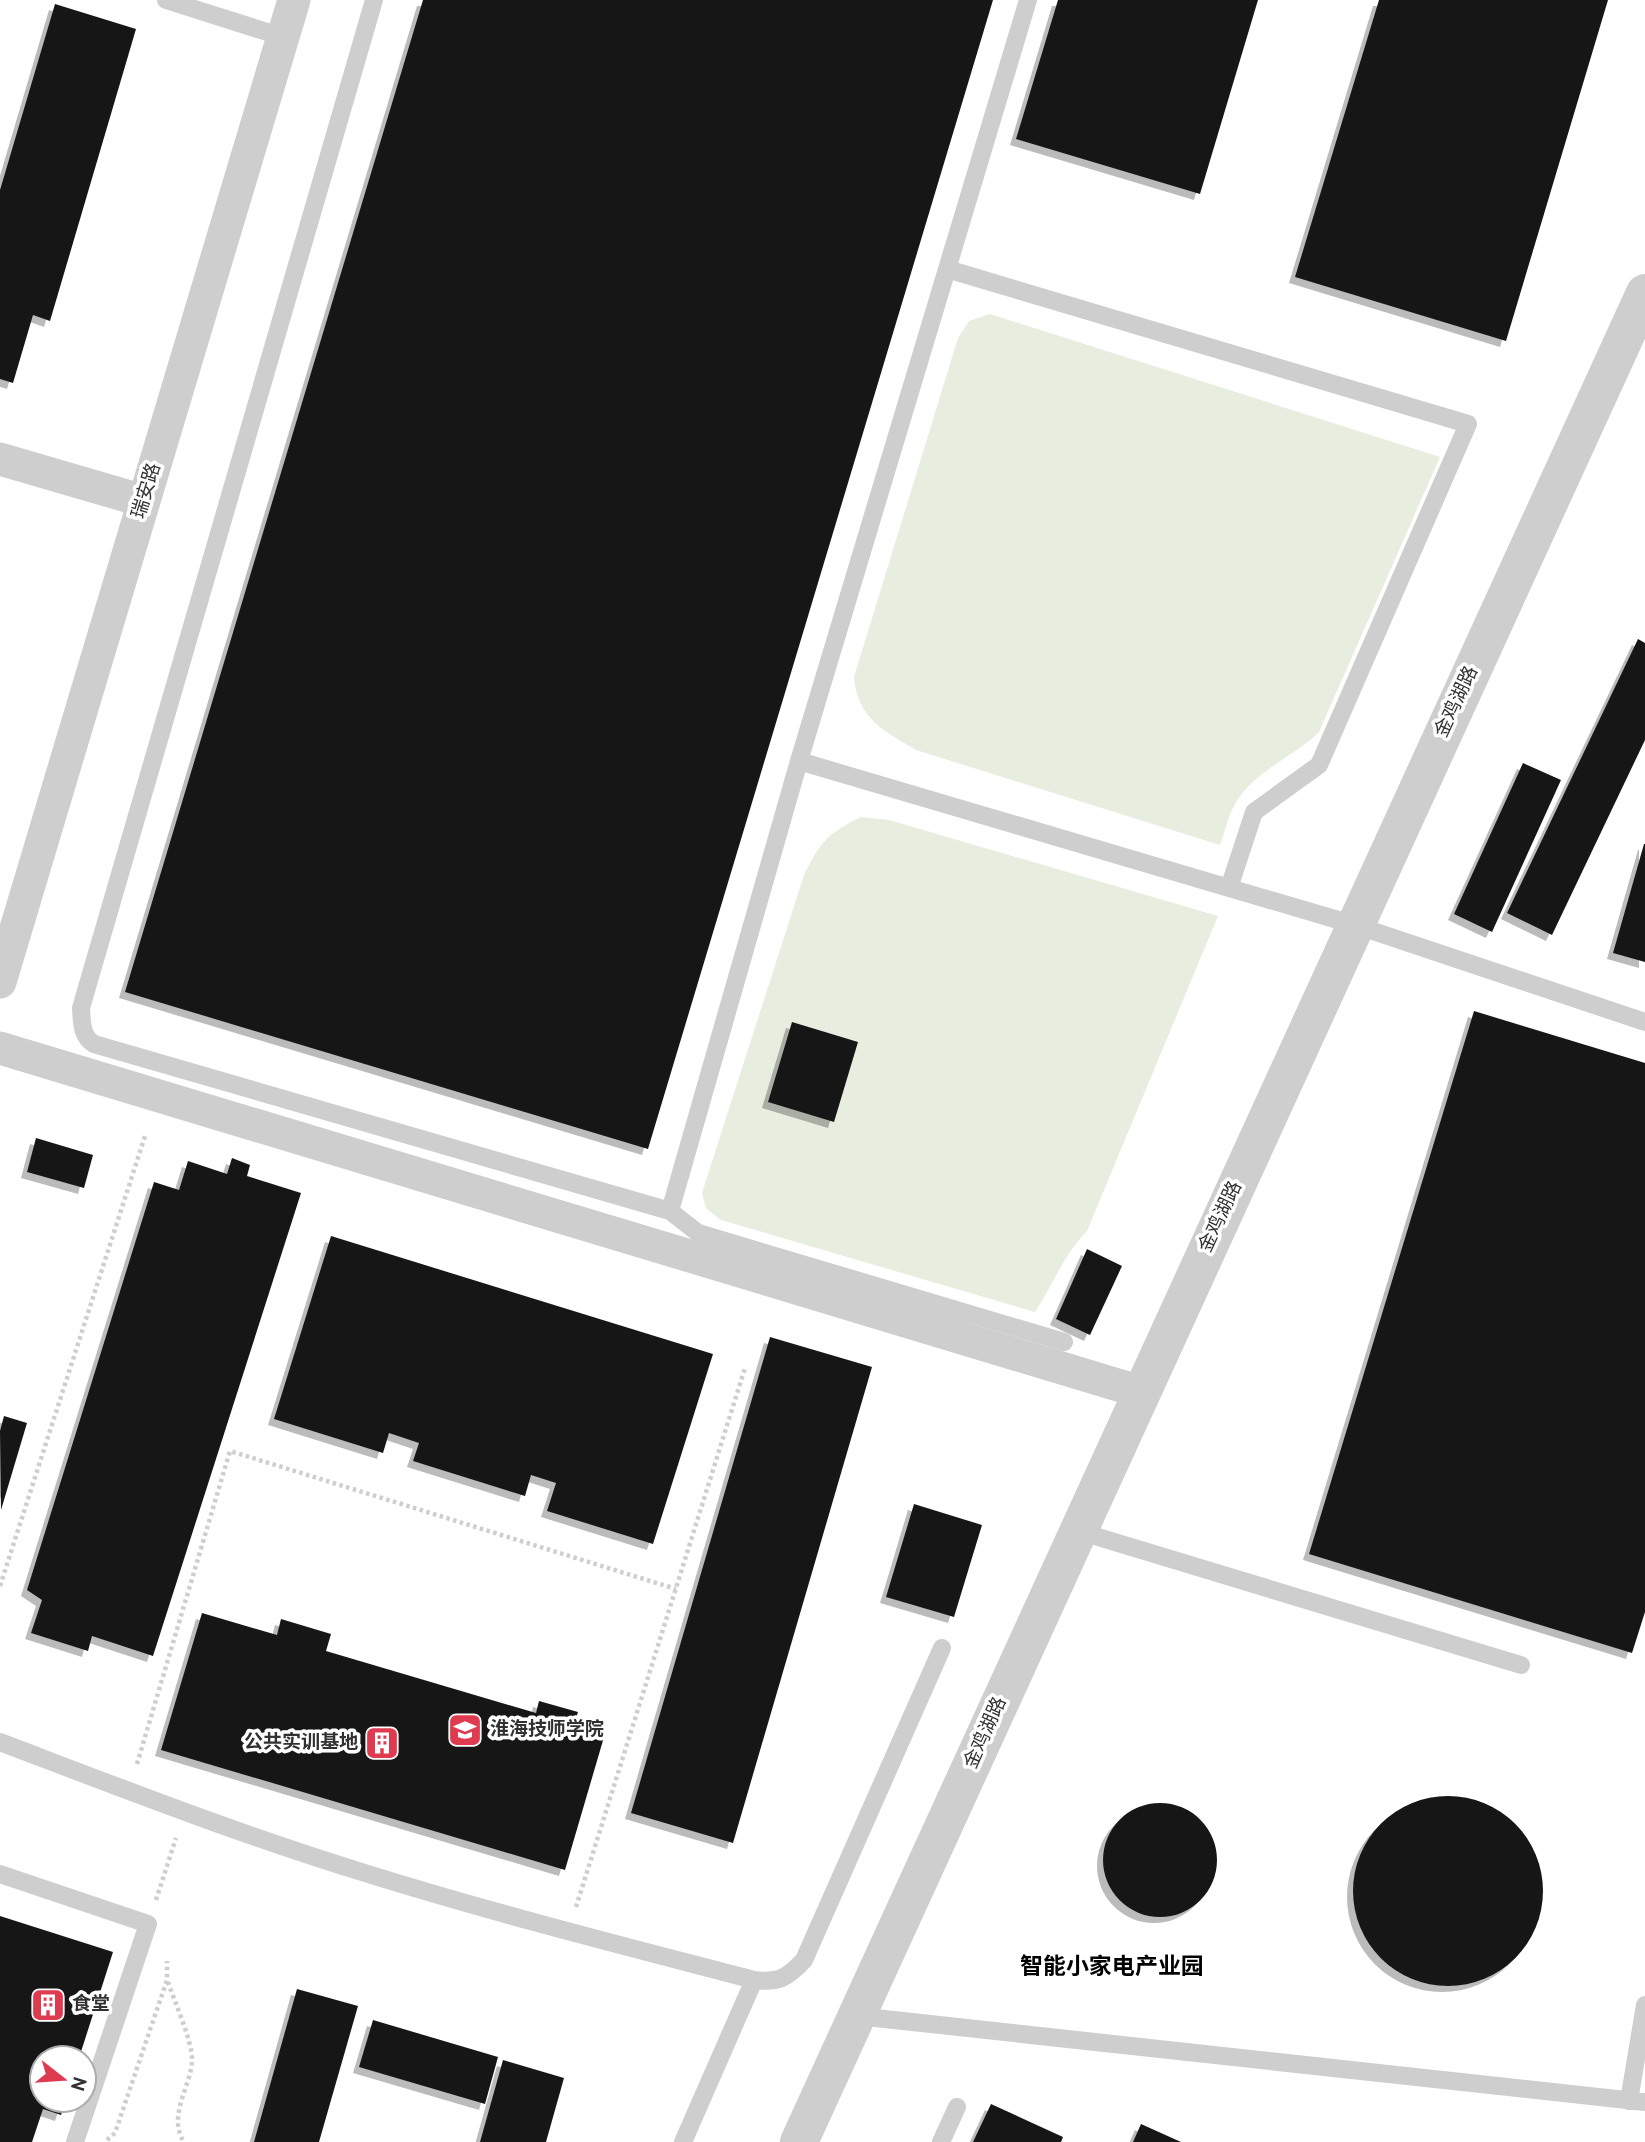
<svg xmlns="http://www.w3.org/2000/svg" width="1645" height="2142" font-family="Overpass,'Noto Sans SC',sans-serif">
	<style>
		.green { fill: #e7eddf }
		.building { fill: #181818; filter: url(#shadow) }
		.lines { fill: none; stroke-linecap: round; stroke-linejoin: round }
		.path { stroke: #cecece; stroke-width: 4.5; stroke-dasharray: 3.5 3.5; stroke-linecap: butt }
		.service { stroke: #cecece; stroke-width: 18 }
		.minor { stroke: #cecece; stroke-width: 33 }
		.tertiary { stroke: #cecece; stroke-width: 38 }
		.labels { text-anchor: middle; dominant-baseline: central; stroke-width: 7; stroke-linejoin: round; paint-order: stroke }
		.street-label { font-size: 19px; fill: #313131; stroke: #fff }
		.poi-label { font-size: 19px; font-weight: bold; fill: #313131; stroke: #fff; text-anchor: start }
		.quarter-label { font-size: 23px; font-weight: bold; fill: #000; stroke: #fff }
	</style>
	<defs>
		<filter id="shadow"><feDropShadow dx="-6" dy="6" stdDeviation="0" flood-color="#0004"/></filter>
	</defs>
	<rect width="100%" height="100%" fill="#fff"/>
	<!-- green -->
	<path class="green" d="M 990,314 L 1440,457 L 1319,732 C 1294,757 1253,771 1235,804 C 1228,816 1225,832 1220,845 L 916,750 C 883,730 858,719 854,677 L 958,338 L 969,321 Z
		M 861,817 L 889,820 L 1218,916 L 1087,1231 C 1064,1254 1053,1285 1035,1312 L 721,1220 L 706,1208 L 702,1193 L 804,875 C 821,841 827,834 861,817 Z"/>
	<!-- building -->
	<path class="building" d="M 423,0 L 993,0 L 648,1149 L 125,992 Z
		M 1058,0 L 1258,0 L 1200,194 L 1016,139 Z
		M 1379,0 L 1608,0 L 1506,341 L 1295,277 Z
		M 55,4 L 136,29 L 50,321 L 33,315 L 13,383 L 0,379 L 0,190 Z
		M 1638,639 L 1645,643 L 1645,740 L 1552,935 L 1507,913 Z
		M 1523,763 L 1561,780 L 1492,932 L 1454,914 Z
		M 1644,844 L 1645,844 L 1645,962 L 1613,953 Z
		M 1474,1011 L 1645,1063 L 1645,1612 L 1632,1653 L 1309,1554 Z
		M 792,1022 L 858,1042 L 834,1122 L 768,1102 Z
		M 36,1138 L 93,1155 L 84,1188 L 27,1172 Z
		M 232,1158 L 250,1165 L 247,1176 L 301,1193 L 153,1656 L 92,1636 L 88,1651 L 31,1633 L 42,1600 L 27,1590 L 154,1182 L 179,1190 L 188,1161 L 227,1174 Z
		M 331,1236 L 713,1354 L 653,1544 L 547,1511 L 556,1483 L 531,1475 L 525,1496 L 413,1461 L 419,1443 L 389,1433 L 383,1453 L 274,1419 Z
		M 1087,1249 L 1122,1266 L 1090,1335 L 1056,1319 Z
		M 770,1337 L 872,1367 L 733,1843 L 631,1813 Z
		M 4,1416 L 27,1423 L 1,1510 L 0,1431 Z
		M 914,1504 L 982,1525 L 954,1617 L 886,1597 Z
		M 202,1613 L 277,1635 L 281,1619 L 331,1634 L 326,1651 L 536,1713 L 539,1701 L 578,1712 L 573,1728 L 604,1737 L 565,1870 L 161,1750 Z
		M1353 1891a95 95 0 1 1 190 0a95 95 0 1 1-190 0Z
		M1103 1860a57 57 0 1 1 114 0a57 57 0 1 1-114 0Z
		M 0,1916 L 113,1952 L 79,2058 L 42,2058 L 42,2100 L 66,2100 L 61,2115 L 43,2109 L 32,2142 L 0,2142 Z
		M 297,1989 L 358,2006 L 319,2142 L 254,2142 Z
		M 373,2020 L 498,2057 L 485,2104 L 359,2067 Z
		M 503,2060 L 564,2078 L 546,2142 L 480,2142 Z
		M 991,2104 L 1063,2137 L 1061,2142 L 973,2142 Z
		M 1141,2124 L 1181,2142 L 1133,2142 Z"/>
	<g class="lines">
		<!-- path -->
		<path class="path" d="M 0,1586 L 145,1136
			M 137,1764 L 230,1451 L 676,1589
			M 156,1900 L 176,1838
			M 576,1907 L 745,1368
			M 168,1982 C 174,2001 193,2042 192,2061 C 191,2086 167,2116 184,2142
			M 107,2140 L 115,2133 L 167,1980 L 167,1961"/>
		<!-- service -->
		<path class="service" d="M 166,0 L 283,37
			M 374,0 L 81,1008 C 82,1022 81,1036 94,1044 L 670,1211 L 698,1233 L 1064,1342
			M 947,269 L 1468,424 L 1319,765 L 1254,812 L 1229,888
			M 799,761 L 1355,925 L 1645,1022
			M 670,1211 L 799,761 L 1028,0
			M 1078,1531 L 1521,1665
			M 0,1742 C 121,1788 241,1835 365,1873 C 493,1913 624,1946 754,1980 L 683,2142
			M 0,1874 L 148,1924 L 75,2142
			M 754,1980 C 779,1983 787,1978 804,1960 L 942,1648
			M 857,2016 L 1645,2102
			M 1629,2101 L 1645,2005
			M 941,2142 L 957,2107"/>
		<!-- minor -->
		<path class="minor" d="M 0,459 L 144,501
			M 0,982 L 294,0
			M 0,1048 L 1141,1392"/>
		<!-- tertiary -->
		<path class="tertiary" d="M 799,2142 L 1645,293"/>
	</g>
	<!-- icons -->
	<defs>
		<g id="school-square" transform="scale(1.75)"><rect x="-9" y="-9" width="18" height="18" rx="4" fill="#df3b50" stroke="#fff"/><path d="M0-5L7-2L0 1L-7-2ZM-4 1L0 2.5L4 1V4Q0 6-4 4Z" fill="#fff"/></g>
		<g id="building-square" transform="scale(1.75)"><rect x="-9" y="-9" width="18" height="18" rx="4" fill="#df3b50" stroke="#fff"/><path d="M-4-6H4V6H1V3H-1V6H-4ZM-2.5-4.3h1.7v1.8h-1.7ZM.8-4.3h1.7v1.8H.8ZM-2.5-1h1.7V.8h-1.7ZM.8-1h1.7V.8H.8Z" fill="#fff"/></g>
	</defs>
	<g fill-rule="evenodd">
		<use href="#school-square" x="465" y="1730"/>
		<use href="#building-square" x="382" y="1743"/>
		<use href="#building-square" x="48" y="2005"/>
	</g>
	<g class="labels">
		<!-- street labels -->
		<g class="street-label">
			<text transform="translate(147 491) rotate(-73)">瑞安路</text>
			<text transform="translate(1457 702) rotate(-65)">金鸡湖路</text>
			<text transform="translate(1221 1217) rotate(-65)">金鸡湖路</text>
			<text transform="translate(986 1733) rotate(-66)">金鸡湖路</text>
		</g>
		<!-- poi labels -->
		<g class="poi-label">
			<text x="490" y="1730">淮海技师学院</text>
			<text x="358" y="1743" text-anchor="end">公共实训基地</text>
			<text x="72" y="2005">食堂</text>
		</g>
		<!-- quarter labels -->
		<g class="quarter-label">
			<text x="1112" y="1968">智能小家电产业园</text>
		</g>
	</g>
	<!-- north arrow -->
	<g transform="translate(63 2079) rotate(107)"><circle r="33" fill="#ffffff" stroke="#adadad" stroke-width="2"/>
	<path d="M0-5L12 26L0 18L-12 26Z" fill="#df3b50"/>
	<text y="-10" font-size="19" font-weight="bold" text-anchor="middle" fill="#313131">N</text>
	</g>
</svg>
